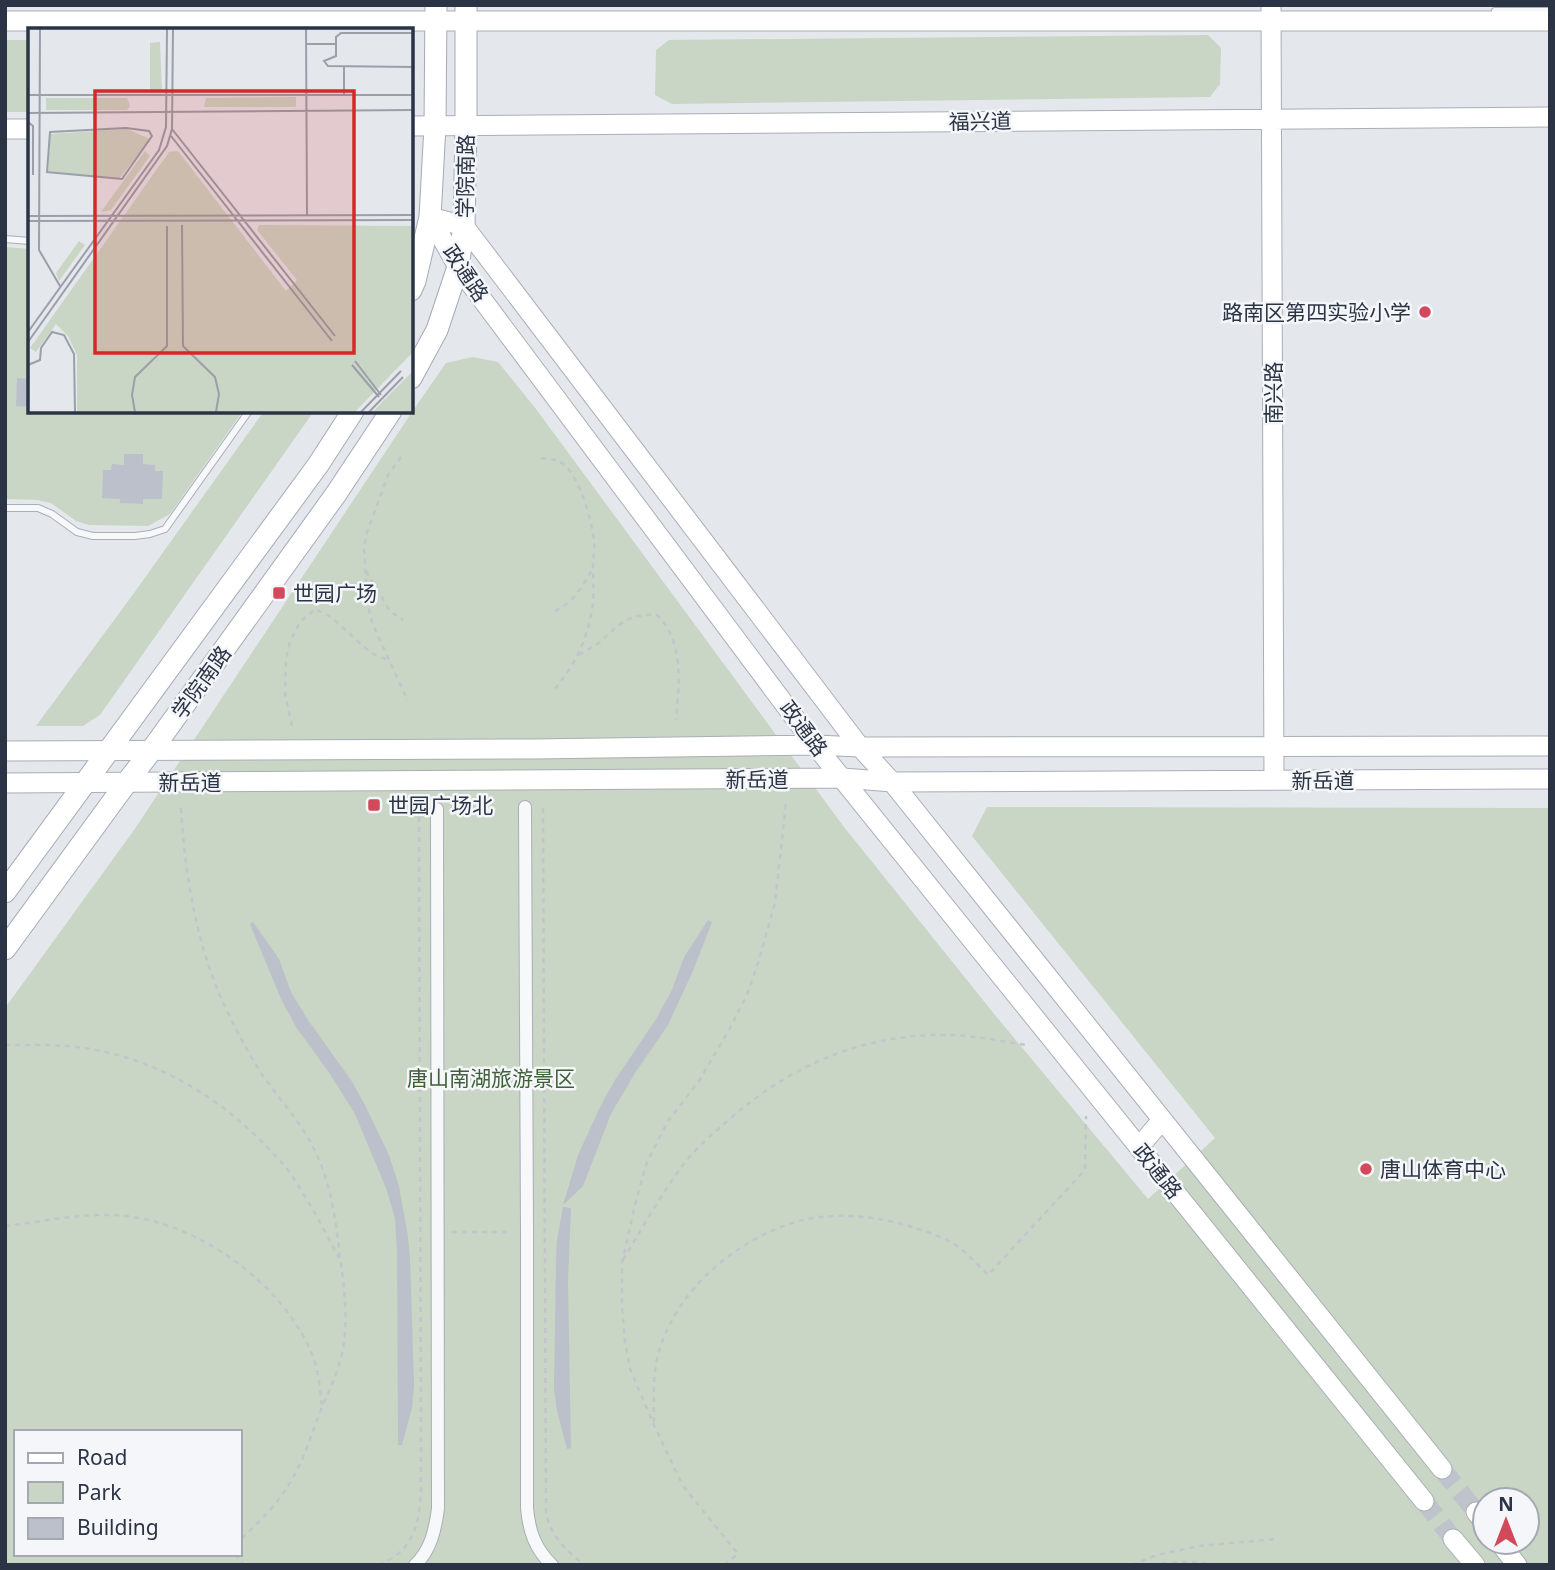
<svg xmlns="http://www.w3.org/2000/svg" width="1555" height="1570" font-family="'Noto Sans','Noto Sans SC',sans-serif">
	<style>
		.green { fill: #c9d6c5; fill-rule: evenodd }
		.building { fill: #bbc0ca }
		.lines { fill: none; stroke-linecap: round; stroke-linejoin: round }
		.secondary-tunnel { stroke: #bfc3cb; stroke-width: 19; stroke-dasharray: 19 10; stroke-linecap: butt }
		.lane-casing { stroke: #a9aeb7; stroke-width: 8 }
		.street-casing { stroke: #a9aeb7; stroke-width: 14 }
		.secondary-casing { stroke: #a9aeb7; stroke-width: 21 }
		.primary-casing { stroke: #a3abb8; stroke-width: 23 }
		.path { stroke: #c2c5cb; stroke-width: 2.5; stroke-dasharray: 5 5; stroke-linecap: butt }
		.lane { stroke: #f7f8fa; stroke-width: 6 }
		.street { stroke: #f7f8fa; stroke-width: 12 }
		.secondary { stroke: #fff; stroke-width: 19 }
		.primary { stroke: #fff; stroke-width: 21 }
		.poi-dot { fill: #d1495b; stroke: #f4f6f9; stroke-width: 2.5 }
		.labels { text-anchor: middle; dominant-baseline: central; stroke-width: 5; stroke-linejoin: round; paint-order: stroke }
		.street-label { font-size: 21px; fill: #2b3445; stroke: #f4f6f9 }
		.poi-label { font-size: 21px; fill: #2b3445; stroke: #f4f6f9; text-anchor: start }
		.park-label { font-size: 21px; fill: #3f6138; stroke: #f4f6f9 }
		.inset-road { fill: none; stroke: #9a9fa9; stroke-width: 2 }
		.view { fill: #d62828; fill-opacity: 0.15; stroke: #d62828; stroke-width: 3.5 }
		.inset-edge { fill: none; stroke: #2b3445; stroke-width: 3.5 }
	</style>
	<rect width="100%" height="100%" fill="#e4e7ec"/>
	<!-- green -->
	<path class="green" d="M 1208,35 L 1221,48 L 1220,84 L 1210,97 L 672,104 L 655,95 L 656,50 L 669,40 Z
		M 5,40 L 30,40 L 30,112 L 5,112 Z
		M 5,247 L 30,249 L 30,411 L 243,411 L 170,514 L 148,526 L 89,525 L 76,521 L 51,503 L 37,500 L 5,499 Z
		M 473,357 L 498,362 L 536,409 L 844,827 L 995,1015 L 1148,1199 L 1215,1138 L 972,836 L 987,807 L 1550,808 L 1550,1565 L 5,1565 L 5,1008 L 134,830 L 414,409 L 446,363 ZM 16,1432 L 240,1432 L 240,1554 L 16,1554 ZM 1485,1500 L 1527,1500 L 1527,1542 L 1485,1542 Z
		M 264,411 L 314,411 L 100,715 L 83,726 L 36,726 L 134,593 Z"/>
	<!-- building -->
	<path class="building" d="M 17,378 L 30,379 L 30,407 L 16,406 Z
		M 124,454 L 143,454 L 143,464 L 155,465 L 155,471 L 163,471 L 162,499 L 143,499 L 143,504 L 120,503 L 120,499 L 102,498 L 103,470 L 111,470 L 112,464 L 124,465 Z
		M 708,920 L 712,922 L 693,971 L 668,1025 L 635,1073 L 611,1114 L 583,1186 L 563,1205 L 578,1155 L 601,1105 L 615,1080 L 656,1019 L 672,990 L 684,957 Z
		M 253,922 L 279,959 L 291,992 L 308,1020 L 351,1080 L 365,1105 L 389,1155 L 399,1186 L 408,1237 L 410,1257 L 414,1385 L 412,1408 L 402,1445 L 398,1445 L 397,1250 L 395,1218 L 386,1188 L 355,1114 L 330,1074 L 296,1027 L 281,999 L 250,924 Z
		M 563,1207 L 571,1208 L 568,1281 L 571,1448 L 567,1449 L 557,1411 L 554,1389 L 556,1260 L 557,1240 Z"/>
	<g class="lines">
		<!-- secondary-tunnel -->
		<path class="secondary-tunnel" d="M 1442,1469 L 1476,1512
			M 1424,1501 L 1453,1539"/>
		<!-- lane casing -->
		<g class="lane-casing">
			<path id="lane" d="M 1495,11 L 1550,11
				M 5,239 L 30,241
				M 5,508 L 38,508 L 52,514 L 77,532 L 93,536 L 135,536 L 150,534 L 165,529 L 249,411"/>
		</g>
		<!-- street casing -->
		<g class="street-casing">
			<path id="street" d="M 525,807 L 527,1232 L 527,1508 C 529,1531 535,1549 552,1565
				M 415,1565 C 431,1550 435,1530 438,1509 L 437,809"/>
		</g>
		<!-- secondary casing -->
		<g class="secondary-casing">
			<path id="secondary" d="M 1271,5 L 1274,780
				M 5,21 L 1550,21
				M 411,126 L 1550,117
				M 5,129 L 30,129
				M 430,217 L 458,267 L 815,745 L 1424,1501
				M 430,217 L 464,226 L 860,747 L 892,782 L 1442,1469
				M 5,751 L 532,749 L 815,745 L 860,747 L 1550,746
				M 5,783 L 843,778 L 892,782 L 1550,779
				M 1139,1147 L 1162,1120
				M 1476,1512 L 1485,1523
				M 1453,1539 L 1475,1565
				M 1499,1542 L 1517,1565"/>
		</g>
		<!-- primary casing -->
		<g class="primary-casing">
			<path id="primary" d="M 411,290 L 415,281 L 430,217 L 435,126 L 436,5
				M 411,378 L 437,330 L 458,267 L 464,226 L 466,126 L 466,5
				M 5,892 L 318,465 L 353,411
				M 5,949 L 127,782 L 151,751 L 336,494 L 391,411"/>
		</g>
		<!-- path -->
		<path class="path" d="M 401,457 L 388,475 L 366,535 L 364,548 L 367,603 L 373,625 L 408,701
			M 541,458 C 549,459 555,459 562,463 C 579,475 592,520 594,541 C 595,550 593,558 593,567 C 593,584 595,599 591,615 C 584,647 574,666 553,691
			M 366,571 L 390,611 L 403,620
			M 555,611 C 574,602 583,586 593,568
			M 579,655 L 599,643 L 614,629 L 626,620 L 638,616 L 656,614 C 685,641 679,685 676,720
			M 292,726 L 285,694 L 286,659 L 290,641 L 300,622 L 315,609 L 331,617 L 371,653 L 388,660
			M 181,808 C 185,872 195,938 221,998 C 233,1024 246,1049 261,1073 C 279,1099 301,1122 315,1151 C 330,1182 335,1215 339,1248 C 343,1280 348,1311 344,1343 C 341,1366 331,1386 322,1407 C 312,1432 305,1458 291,1481 C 278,1504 259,1522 240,1540
			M 543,808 L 546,1512 C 550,1536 566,1550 584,1565
			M 5,1045 C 36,1045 66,1044 96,1050 C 161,1062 221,1099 266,1146 C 273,1154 281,1161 288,1170 C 307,1197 323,1228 339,1258
			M 5,1226 C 41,1222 75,1214 111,1215 C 193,1217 285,1283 314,1359 C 319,1374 320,1391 322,1407
			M 452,1232 L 512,1232
			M 623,1260 C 643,1227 662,1192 686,1161 C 699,1145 716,1131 732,1117 C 793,1064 865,1034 946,1035 C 973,1035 1000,1041 1026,1045
			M 654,1422 C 654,1397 652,1372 660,1348 C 679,1288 737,1239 796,1222 C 831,1211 879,1216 912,1227 C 927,1232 944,1237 957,1246 C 968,1254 978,1265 988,1275 L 1085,1170 L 1086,1116
			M 235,1554 L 244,1565
			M 379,1565 C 384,1562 389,1560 394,1557 C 427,1534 420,1487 421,1452 L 419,809
			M 724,1565 L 738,1554 L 683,1486 L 654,1425 L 630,1369 L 625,1342 L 622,1306 L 622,1263 L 635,1205 L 647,1162 L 668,1121 L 699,1081 L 729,1030 L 747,995 L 759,960 L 775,903 L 786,802
			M 1132,1565 L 1157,1555 L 1199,1546 L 1276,1539
			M 1152,1565 C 1173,1561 1198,1561 1219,1565"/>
		<!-- lane -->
		<use href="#lane" class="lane"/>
		<!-- street -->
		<use href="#street" class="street"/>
		<!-- secondary -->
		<use href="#secondary" class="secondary"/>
		<!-- primary -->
		<use href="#primary" class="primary"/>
	</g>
	<!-- markers -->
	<g class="poi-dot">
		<circle cx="1425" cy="312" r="7"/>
		<rect x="272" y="586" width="14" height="14" rx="3.5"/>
		<rect x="367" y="798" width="14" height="14" rx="3.5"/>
		<circle cx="1366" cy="1169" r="7"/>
	</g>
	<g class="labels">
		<!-- street labels -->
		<g class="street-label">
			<text transform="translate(980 121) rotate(-1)">福兴道</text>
			<text transform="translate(465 176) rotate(-89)">学院南路</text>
			<text transform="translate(466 273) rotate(56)">政通路</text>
			<text transform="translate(1273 393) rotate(-90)">南兴路</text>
			<text transform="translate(201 682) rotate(-54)">学院南路</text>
			<text transform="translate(804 728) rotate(53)">政通路</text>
			<text x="757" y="779">新岳道</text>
			<text x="1323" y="780">新岳道</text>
			<text x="190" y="782">新岳道</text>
			<text transform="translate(1158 1171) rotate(51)">政通路</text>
		</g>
		<!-- poi labels -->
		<g class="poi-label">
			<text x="1411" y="312" text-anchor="end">路南区第四实验小学</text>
			<text x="293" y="593">世园广场</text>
			<text x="388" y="805">世园广场北</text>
			<text x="1380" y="1169">唐山体育中心</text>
		</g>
		<!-- park labels -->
		<g class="park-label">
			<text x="491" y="1078">唐山南湖旅游景区</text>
		</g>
	</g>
	<!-- overview -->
	<g transform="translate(28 28)">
		<rect width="385" height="385" fill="#e4e7ec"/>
		<path d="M 132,14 L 134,63 L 122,64 L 122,15 ZM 268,69 L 268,79 L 176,79 L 178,70 ZM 18,70 L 99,70 L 102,78 L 99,82 L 18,82 ZM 99,101 L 122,111 L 91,151 L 20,143 L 22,106 ZM 117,123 L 122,128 L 83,182 L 73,184 ZM 150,123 L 258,263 L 269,252 L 229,202 L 231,197 L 385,198 L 385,324 L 327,384 L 49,384 L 49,327 L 40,308 L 28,296 L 8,324 L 2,320 L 141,124 ZM 51,213 L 57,217 L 31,253 L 28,245 ZM 385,343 L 385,384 L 345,384 L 355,373 Z" fill="#c9d6c5"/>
		<path class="inset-road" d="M 12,1 L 11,222 L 32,258M 278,1 L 279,187M 385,5 L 313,5 L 308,9 L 308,28 L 296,33 L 300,38 L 385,39M 278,16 L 307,16M 316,39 L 316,66M 0,67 L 385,67M 0,85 L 385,82M 0,94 L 5,98 L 5,147M 98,100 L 121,103 L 124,108 L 94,151 L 19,144 L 22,104 ZM 144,101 L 307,308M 143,108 L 304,313M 0,188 L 385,187M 0,193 L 385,192M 154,197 L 155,318 L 187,349 L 191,366 L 188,384M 0,304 L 131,122 L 138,99 L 139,1M 0,314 L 139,118 L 144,101 L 145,1M 327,333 L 353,367M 0,337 L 12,332 L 13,320 L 24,304 L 36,307 L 46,326 L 47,384M 324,337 L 351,369M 107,384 L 104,367 L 107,349 L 139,318 L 139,198M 333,384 L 373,343M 341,384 L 375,349"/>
		<path class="view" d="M 67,63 L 326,63 L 326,325 L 67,325 Z"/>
		<rect width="385" height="385" class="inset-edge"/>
	</g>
	<!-- border -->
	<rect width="1555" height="1570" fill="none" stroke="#2b3445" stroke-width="14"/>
	<!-- legend -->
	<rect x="14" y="1430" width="228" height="126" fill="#f4f6f9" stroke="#a4a8b1" stroke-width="2"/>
	<rect x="28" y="1453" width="35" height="10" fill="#ffffff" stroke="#a4a8b1" stroke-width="2"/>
	<text x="77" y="1465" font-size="21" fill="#2b3445">Road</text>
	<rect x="28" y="1482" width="35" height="21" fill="#c9d6c5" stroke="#a4a8b1" stroke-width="2"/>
	<text x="77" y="1500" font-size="21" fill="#2b3445">Park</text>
	<rect x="28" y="1518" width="35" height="21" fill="#bbc0ca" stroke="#a4a8b1" stroke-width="2"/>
	<text x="77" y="1535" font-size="21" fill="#2b3445">Building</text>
	<!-- north arrow -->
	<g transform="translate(1506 1521)"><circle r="33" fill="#f4f6f9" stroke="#a4a8b1" stroke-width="2"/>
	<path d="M0-5L12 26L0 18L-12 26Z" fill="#d1495b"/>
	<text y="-10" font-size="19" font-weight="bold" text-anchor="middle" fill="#2b3445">N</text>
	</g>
</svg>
